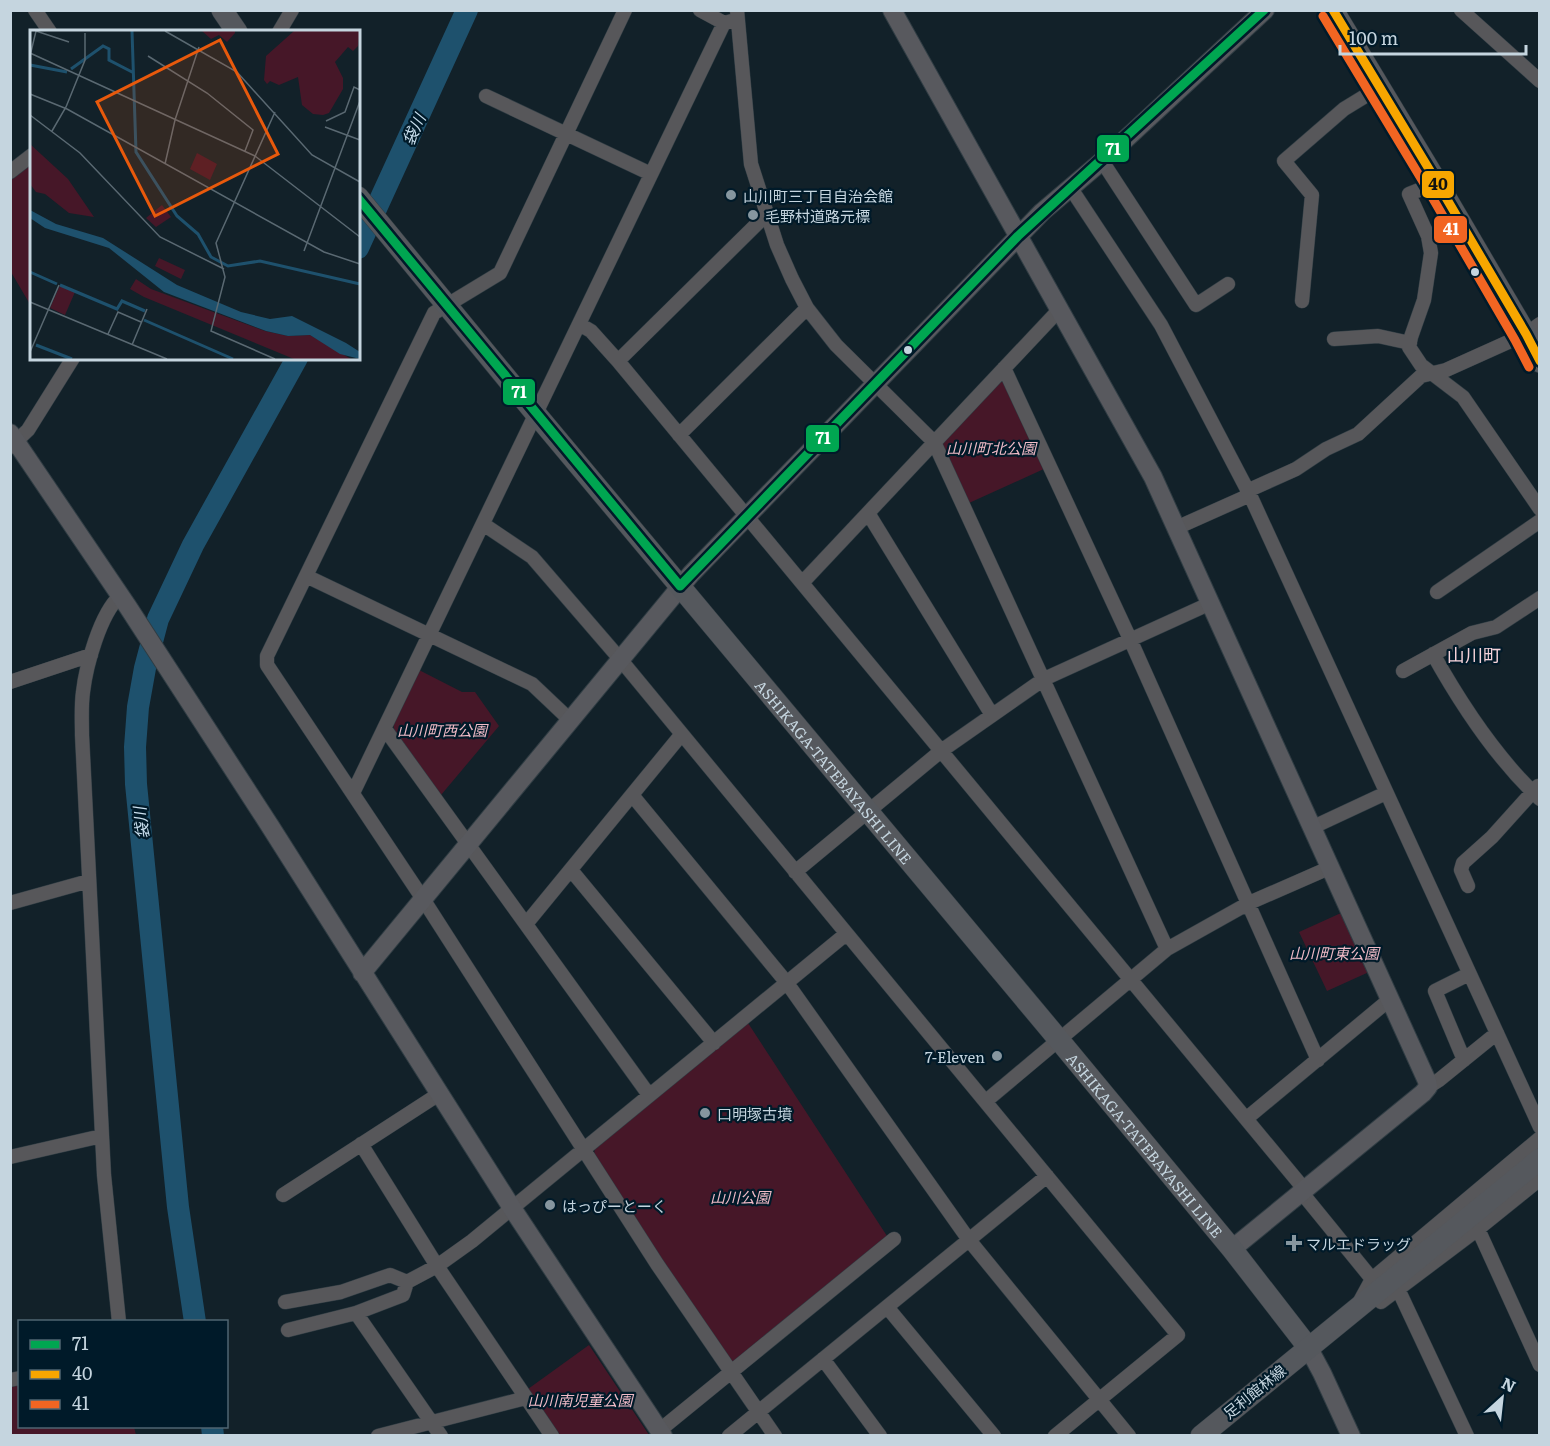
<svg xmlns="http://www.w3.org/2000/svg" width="1550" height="1446" font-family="Literata,'Noto Sans JP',serif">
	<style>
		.green { fill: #461728 }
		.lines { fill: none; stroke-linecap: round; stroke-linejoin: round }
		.river { stroke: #1e516d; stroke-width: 22 }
		.street-casing { stroke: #303d44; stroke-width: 15 }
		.secondary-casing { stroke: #303d44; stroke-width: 20 }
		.primary-casing { stroke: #303d44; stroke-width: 22 }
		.street { stroke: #57575a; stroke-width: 14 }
		.secondary { stroke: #58595e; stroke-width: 18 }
		.primary { stroke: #55585d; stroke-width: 21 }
		.bus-1-casing { stroke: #001a29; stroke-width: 14 }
		.bus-2-casing { stroke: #001a29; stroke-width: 14 }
		.bus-3-casing { stroke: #001a29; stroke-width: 14 }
		.bus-1 { stroke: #00a651; stroke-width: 9 }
		.bus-2 { stroke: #f7a600; stroke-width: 9 }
		.bus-3 { stroke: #f26522; stroke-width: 9 }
		.poi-dot { fill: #86969f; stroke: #001a29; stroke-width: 2 }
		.bus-dot { fill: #c5d5df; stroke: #001a29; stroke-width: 2 }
		.labels { text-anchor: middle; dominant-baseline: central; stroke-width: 4.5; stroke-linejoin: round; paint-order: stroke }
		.poi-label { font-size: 15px; fill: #c5d5df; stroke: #001a29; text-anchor: start }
		.park-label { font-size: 15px; font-style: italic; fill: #f0bbc7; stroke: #001a29 }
		.street-label { font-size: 15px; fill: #c5d5df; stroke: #001a29 }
		.water-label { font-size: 16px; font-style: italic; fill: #cae0ef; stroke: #001a29 }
		.quarter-label { font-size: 18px; fill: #f4d2d9; stroke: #001a29 }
		.inset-river { fill: none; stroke: #1e516d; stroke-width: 3 }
		.inset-road { fill: none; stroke: #5a6972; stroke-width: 1.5 }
		.view { fill: #e8590c; fill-opacity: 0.15; stroke: #e8590c; stroke-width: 3 }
		.inset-edge { fill: none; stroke: #c5d5df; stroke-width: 3 }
		.line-badge { stroke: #001a29; stroke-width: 2 }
		.badge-label { font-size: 16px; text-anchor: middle; font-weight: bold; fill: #fff }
		.pale-badge-label { font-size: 16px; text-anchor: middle; font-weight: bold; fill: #111 }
	</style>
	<rect width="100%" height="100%" fill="#122129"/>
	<!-- green -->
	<path class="green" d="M 31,160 L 31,306 L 11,272 L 11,178 Z
		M 997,380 L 1006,380 L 1046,468 L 969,503 L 941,443 Z
		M 419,670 L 462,692 L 475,692 L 499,726 L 441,795 L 395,734 L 393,723 Z
		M 1341,913 L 1369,972 L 1327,991 L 1299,932 Z
		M 748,1023 L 887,1236 L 886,1239 L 731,1365 L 594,1156 L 595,1146 Z
		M 589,1345 L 649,1435 L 560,1435 L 528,1389 Z
		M 19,1385 L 20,1426 L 134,1427 L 136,1435 L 11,1435 L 10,1387 Z"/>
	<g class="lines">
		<!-- river -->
		<path class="river" d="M 358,248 L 467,10
			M 195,1322 L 178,1207 L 136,784 L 135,747 L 138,707 L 145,668 L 158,619 L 193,545 L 297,358
			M 212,1426 L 213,1436"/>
		<!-- street casing -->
		<g class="street-casing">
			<path id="street" d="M 35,10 L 50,32
				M 625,10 L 500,273 L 434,313 L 267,656 L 267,665 L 423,899 L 657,1264 L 775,1436
				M 700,10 L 724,23 L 732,21
				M 737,10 L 751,164 L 777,245 L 792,279 L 807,308 L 836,345 L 934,442 L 1167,949
				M 1461,10 L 1540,81
				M 279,32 L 292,10
				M 486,96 L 651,174
				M 1102,161 L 1196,305 L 1228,284
				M 10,172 L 32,155
				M 1435,179 L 1424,188 L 1409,194 L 1428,236 L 1431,253 L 1424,300 L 1411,337 L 1409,347 L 1421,365 L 1463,397 L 1540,509
				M 1070,187 L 1161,325 L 1250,495 L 1540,1127
				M 1302,301 L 1312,195 L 1284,161 L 1344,109 L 1380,87
				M 579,324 L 591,331 L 618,361 L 1305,1190
				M 1334,339 L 1378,336 L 1410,343
				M 618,361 L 766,215
				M 1004,368 L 1130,639 L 1318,1060
				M 679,435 L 807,308
				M 10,447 L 28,430 L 73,358
				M 1247,491 L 1296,469 L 1326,449 L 1358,434 L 1421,376 L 1446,370 L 1526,334 L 1540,324
				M 868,513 L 992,715
				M 483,524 L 532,557 L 620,659 L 1178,1335 L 1055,1436
				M 1176,528 L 1250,495
				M 306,576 L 532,684 L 570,720
				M 802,583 L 1059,310
				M 1437,592 L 1540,521
				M 1433,654 C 1462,706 1496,758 1540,799
				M 1403,671 L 1472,633 L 1496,627 L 1540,598
				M 10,682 L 91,655
				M 385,729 L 649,1095
				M 353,793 L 724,23
				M 632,795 L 787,983 L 969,1240 L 1129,1436
				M 1311,828 L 1386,793
				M 571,870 L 714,1043
				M 795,872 L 941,751 L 1044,679 L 1211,603
				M 1468,886 L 1461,870 L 1463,863 L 1492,837 L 1538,786
				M 10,903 L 89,881
				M 526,924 L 681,735
				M 1464,1060 L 1435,991 L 1469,974
				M 1428,1087 L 1439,1080 L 1497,1033
				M 986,1101 L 1167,949 L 1249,903 L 1329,868
				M 1247,1118 L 1389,1000
				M 361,1144 L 437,1266 L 552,1436
				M 10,1157 L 93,1138 L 102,1138
				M 1302,1193 L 1372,1279
				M 283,1195 L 439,1094
				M 1478,1229 L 1540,1365
				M 1398,1289 L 1467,1436
				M 1360,1301 L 1372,1279 L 1540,1138
				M 285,1302 L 341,1292 L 390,1275 L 407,1282
				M 1381,1302 L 1478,1229 L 1540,1179
				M 887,1307 L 994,1436
				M 356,1313 L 441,1436
				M 119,1322 L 104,1175 L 82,735 C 82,721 81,706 83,692 C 86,666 100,614 120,596
				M 288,1330 L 356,1313 L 403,1295 L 407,1282 L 437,1266 L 472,1241 L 846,934
				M 823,1359 L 880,1436
				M 10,1380 L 20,1378
				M 660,1430 L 894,1239
				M 378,1436 L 526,1398
				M 729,1436 L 1047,1176"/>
		</g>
		<!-- secondary casing -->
		<g class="secondary-casing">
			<path id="secondary" d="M 892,10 L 1153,477 L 1427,1081 L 1428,1087 L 1423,1093 L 1232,1249
				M 10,433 L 128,607 L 270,826 L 512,1208 L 663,1436
				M 362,973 L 691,574 L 1042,212 L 1102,161 L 1265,10
				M 1308,1347 L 1322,1373 L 1351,1436"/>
		</g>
		<!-- primary casing -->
		<g class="primary-casing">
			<g id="primary">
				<path d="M 222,10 L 237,32"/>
				<path d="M 1333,10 L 1435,179 L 1526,334 L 1540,362"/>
				<path id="s1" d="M 358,197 L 536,414 L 1059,1040 L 1232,1249 L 1308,1347"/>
				<path d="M 1201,1436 L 1540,1159"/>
			</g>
		</g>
		<!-- street -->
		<use href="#street" class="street"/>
		<!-- secondary -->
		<use href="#secondary" class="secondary"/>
		<!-- primary -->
		<use href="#primary" class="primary"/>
		<!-- bus-1 casing -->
		<g class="bus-1-casing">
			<path id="bus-1" d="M 358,198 L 680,586
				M 680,586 L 1018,236 L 1264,10"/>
		</g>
		<!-- bus-2 casing -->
		<g class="bus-2-casing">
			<path id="bus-2" d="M 1333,10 L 1435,179 L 1526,334 L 1540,361"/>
		</g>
		<!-- bus-3 casing -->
		<g class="bus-3-casing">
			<path id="bus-3" d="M 1323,16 L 1425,185 L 1515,340 L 1529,367"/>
		</g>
		<!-- bus-1 -->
		<use href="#bus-1" class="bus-1"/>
		<!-- bus-2 -->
		<use href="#bus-2" class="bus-2"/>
		<!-- bus-3 -->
		<use href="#bus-3" class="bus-3"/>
	</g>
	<!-- markers -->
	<g class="poi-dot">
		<circle cx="731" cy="195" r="6"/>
		<circle cx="753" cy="215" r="6"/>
		<circle cx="997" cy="1056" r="6"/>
		<circle cx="705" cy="1113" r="6"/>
		<circle cx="550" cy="1205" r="6"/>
		<path d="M1291 1234h6v6h6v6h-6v6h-6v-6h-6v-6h6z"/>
	</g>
	<g class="bus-dot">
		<circle cx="1475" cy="272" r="5"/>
		<circle cx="908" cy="350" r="5"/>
	</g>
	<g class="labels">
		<!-- poi labels -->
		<g class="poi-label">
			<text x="743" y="195">山川町三丁目自治会館</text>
			<text x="765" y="215">毛野村道路元標</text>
			<text x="985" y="1056" text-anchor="end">7-Eleven</text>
			<text x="717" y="1113">口明塚古墳</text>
			<text x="562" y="1205">はっぴーとーく</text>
			<text x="1306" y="1243">マルエドラッグ</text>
		</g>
		<!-- park labels -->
		<g class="park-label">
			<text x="991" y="447">山川町北公園</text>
			<text x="442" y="729">山川町西公園</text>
			<text x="1334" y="952">山川町東公園</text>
			<text x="740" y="1196">山川公園</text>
			<text x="580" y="1399">山川南児童公園</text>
		</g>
		<!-- street labels -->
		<g class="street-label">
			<text stroke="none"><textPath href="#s1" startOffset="746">ASHIKAGA-TATEBAYASHI LINE</textPath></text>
			<text stroke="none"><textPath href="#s1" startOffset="1232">ASHIKAGA-TATEBAYASHI LINE</textPath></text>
			<text transform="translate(1254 1391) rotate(-39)">足利館林線</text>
		</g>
		<!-- water labels -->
		<g class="water-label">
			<text transform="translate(413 129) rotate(-65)">袋川</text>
			<text transform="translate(140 823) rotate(-96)">袋川</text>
		</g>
		<!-- quarter labels -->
		<g class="quarter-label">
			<text x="1474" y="654">山川町</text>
		</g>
	</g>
	<!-- overview -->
	<g transform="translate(30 30)">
		<rect width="330" height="330" fill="#122129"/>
		<path d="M 172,1 L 205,1 L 205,3 L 197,12 L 189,5 L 181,9 ZM 264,1 L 330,1 L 328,16 L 323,21 L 318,17 L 305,32 L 313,48 L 313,59 L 299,83 L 293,85 L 283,84 L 272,75 L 268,47 L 249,55 L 240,51 L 237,54 L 234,50 L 236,26 ZM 0,114 L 38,149 L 64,187 L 39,183 L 15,164 L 6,162 L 0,154 ZM 167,123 L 187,134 L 180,150 L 160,139 ZM 132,175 L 141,187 L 126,197 L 116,188 ZM 129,228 L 155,240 L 151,249 L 125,236 ZM 106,249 L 121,259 L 235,301 L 258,306 L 280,305 L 321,329 L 264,329 L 114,267 L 100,259 ZM 30,255 L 45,262 L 35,285 L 20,278 Z" fill="#461728"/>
		<path d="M 0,180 L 26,194 L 73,208 L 147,255 L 211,282 L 240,289 L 262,286 L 316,313 L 330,322 L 330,329 L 310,324 L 280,305 L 258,306 L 236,301 L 134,262 L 79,218 L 15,198 L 0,188 Z" fill="#1e516d"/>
		<path class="inset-river" d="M 102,1 L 106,122 L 147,186 L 168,204 L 181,227 L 198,236 L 230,231 L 330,254M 0,35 L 37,42M 41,39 L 73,16 L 79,19 L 79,30 L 104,43M 0,242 L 27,254M 30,255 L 87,279 L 92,271 L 115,281M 114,290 L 203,329M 6,315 L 42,329"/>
		<path class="inset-road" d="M 135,1 L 207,42 L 282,125 L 330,152M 0,23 L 225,126M 0,26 L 6,1 L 39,12M 118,26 L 177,63 L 223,100 L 215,121M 0,64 L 37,79 L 294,222 L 330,234M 245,82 L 186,213 L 195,247 L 181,301 L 245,329M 0,85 L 50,123 L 130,207 L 194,239M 296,91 L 315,82 L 324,57 L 330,60M 295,97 L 330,110M 22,101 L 36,77 L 55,30 L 55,3M 225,126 L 330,207M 135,134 L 145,90 L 169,17M 274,221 L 330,71M 0,272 L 137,329M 78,304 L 88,282 L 111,292M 102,315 L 117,279M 0,322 L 29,255"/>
		<path class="view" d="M 190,10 L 248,124 L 125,186 L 67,72 Z"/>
		<rect width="330" height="330" class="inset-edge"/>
	</g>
	<g class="line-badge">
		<rect x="1096" y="134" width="34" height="29" rx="6" fill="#00a651"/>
		<rect x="1421" y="170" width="34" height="29" rx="6" fill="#f7a600"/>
		<rect x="1433" y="215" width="35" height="29" rx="6" fill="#f26522"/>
		<rect x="502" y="378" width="34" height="28" rx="6" fill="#00a651"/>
		<rect x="805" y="424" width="35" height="29" rx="6" fill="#00a651"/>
	</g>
	<g class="badge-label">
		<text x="1113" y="155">71</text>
		<text x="1451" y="235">41</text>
		<text x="519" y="398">71</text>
		<text x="823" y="444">71</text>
	</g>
	<g class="pale-badge-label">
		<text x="1438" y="190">40</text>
	</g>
	<!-- border -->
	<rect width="1550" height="1446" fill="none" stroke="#c5d5df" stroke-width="24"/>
	<!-- legend -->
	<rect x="18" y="1320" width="210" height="108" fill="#001a29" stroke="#4f6572" stroke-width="1.5"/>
	<rect x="30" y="1340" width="30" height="9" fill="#00a651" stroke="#4f6572" stroke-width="1.5"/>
	<text x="72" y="1350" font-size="18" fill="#c5d5df">71</text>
	<rect x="30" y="1370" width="30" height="9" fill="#f7a600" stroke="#4f6572" stroke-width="1.5"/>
	<text x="72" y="1380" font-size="18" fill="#c5d5df">40</text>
	<rect x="30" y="1400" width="30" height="9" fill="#f26522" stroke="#4f6572" stroke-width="1.5"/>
	<text x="72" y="1410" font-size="18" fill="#c5d5df">41</text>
	<!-- north arrow -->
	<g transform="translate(1502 1398) rotate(27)" stroke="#001a29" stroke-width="4.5" paint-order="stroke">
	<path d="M0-4.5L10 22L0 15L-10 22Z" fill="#c5d5df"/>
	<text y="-9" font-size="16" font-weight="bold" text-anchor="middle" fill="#c5d5df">N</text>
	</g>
	<!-- scale -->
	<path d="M1340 45v9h186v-9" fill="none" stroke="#c5d5df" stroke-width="3"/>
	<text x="1349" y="45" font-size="18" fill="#c5d5df" stroke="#001a29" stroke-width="4.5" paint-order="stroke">100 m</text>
</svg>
